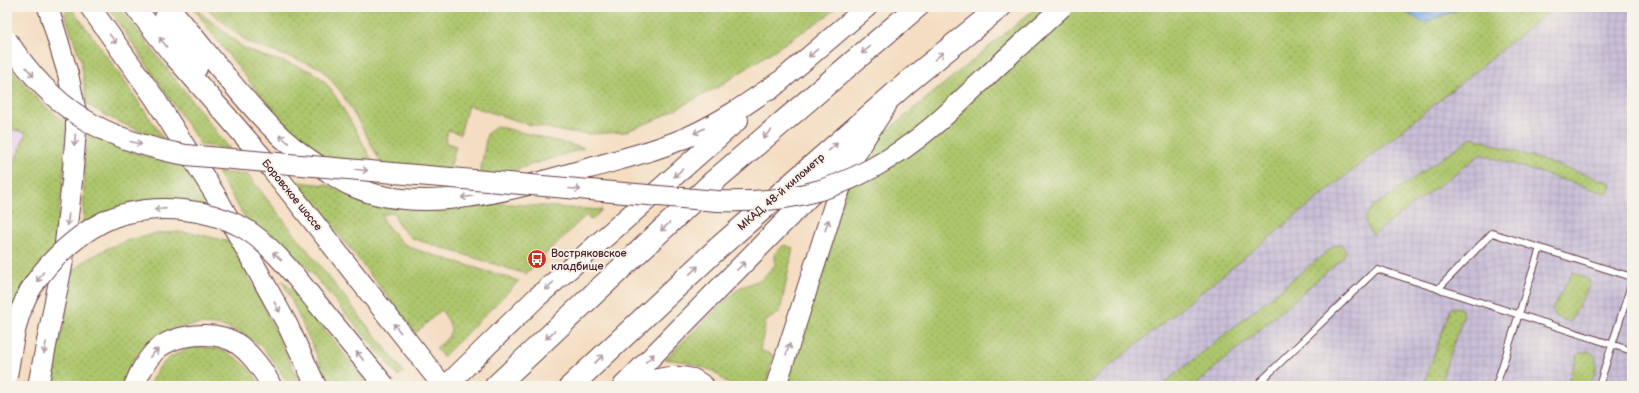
<svg xmlns="http://www.w3.org/2000/svg" width="1639" height="393" font-family="'Balsamiq Sans',sans-serif">
	<style>
		.built { fill: #e9d1ed }
		.industrial { fill: url(#industrial-grid) }
		.grass { fill: url(#grass-dots); stroke: #7c724c }
		.water { fill: url(#water-waves); stroke: #62678a }
		.lines { fill: none; stroke-linecap: round; stroke-linejoin: round }
		.lane-casing { stroke: #643c42; stroke-width: 8 }
		.primary-casing { stroke: #643c42; stroke-width: 22 }
		.highway-casing { stroke: #643c42; stroke-width: 24 }
		.lane { stroke: #fff; stroke-width: 6 }
		.primary { stroke: #fff; stroke-width: 20 }
		.highway { stroke: #fff; stroke-width: 22 }
		.primary-bridge-casing { stroke: #643c42; stroke-width: 22; stroke-linecap: butt }
		.primary-bridge { stroke: #fff; stroke-width: 20 }
		.oneway { stroke: #ae9aa0 }
		.labels { text-anchor: middle; dominant-baseline: central; stroke-width: 4; stroke-linejoin: round; paint-order: stroke }
		.street-label { font-size: 11px; fill: #4a1f2b; stroke: #f7f3e8 }
		.poi-label { font-size: 11px; fill: #4a1f2b; stroke: #f7f3e8; text-anchor: start }
	</style>
	<defs>
		<pattern id="industrial-grid" width="8" height="8" patternUnits="userSpaceOnUse"><rect width="8" height="8" fill="#c9bfd7"/><path d="M0 4h8M4 0v8" fill="none" stroke="#aea4b9"/></pattern>
		<pattern id="grass-dots" width="8" height="8" patternUnits="userSpaceOnUse"><rect width="8" height="8" fill="#adc66c"/><path d="M2 2h.1M6 6h.1" fill="none" stroke="#8fa059" stroke-width="1.8" stroke-linecap="round"/></pattern>
		<pattern id="water-waves" width="16" height="10" patternUnits="userSpaceOnUse"><rect width="16" height="10" fill="#7aafe8"/><path d="M0 5q4-4 8 0t8 0" fill="none" stroke="#668ebc"/></pattern>
	</defs>
	<rect width="100%" height="100%" fill="#f7f3e8"/>
	<filter id="ink" filterUnits="userSpaceOnUse"><feTurbulence type="fractalNoise" baseFrequency=".025" numOctaves="2"/><feDisplacementMap in="SourceGraphic" scale="8" xChannelSelector="R" yChannelSelector="G"/><feConvolveMatrix kernelMatrix="1 2 1 2 8 2 1 2 1" color-interpolation-filters="sRGB"/></filter>
	<filter id="wash" filterUnits="userSpaceOnUse"><feTurbulence type="fractalNoise" baseFrequency=".012" numOctaves="4" result="noise"/><feDisplacementMap in="SourceGraphic" scale="16" xChannelSelector="R" yChannelSelector="G"/><feGaussianBlur stdDeviation="0.9" result="paint"/><feColorMatrix in="noise" values="0 0 0 0 0 0 0 0 0 0 0 0 0 0 0 0 0 1.4 0 .05"/><feComposite in="paint" operator="in"/></filter>
	<g filter="url(#wash)">
		<rect width="100%" height="100%" fill="#f4ddc1"/>
		<!-- built -->
		<path class="built" d="M 7,128 L 26,133 L 7,180 Z"/>
		<!-- industrial -->
		<path class="industrial" d="M 1555,7 L 1632,7 L 1632,386 L 1085,386 Z"/>
		<!-- grass -->
		<path class="grass" d="M 108,7 L 119,7 L 230,149 L 201,145 Z
			M 193,7 L 244,48 C 267,60 294,62 316,74 C 332,83 364,146 374,164 L 321,159 L 266,102 L 219,43 Z
			M 205,7 L 517,7 L 527,10 L 528,7 L 837,7 L 828,15 L 718,87 L 657,119 L 625,132 L 588,134 L 566,132 L 527,124 L 468,105 L 460,134 L 448,130 L 445,142 L 456,146 L 449,172 L 382,165 L 363,129 L 341,92 L 321,68 L 252,44 L 246,41 Z
			M 1037,7 L 1390,7 L 1399,8 L 1423,23 L 1460,9 L 1459,7 L 1555,7 L 1085,386 L 785,386 L 854,166 L 876,140 Z
			M 69,8 L 72,9 L 104,52 L 164,139 C 133,129 115,122 87,104 L 81,60 L 65,15 L 66,11 Z
			M 7,63 L 39,101 L 67,124 L 63,180 L 52,258 L 7,331 L 7,180 L 26,133 L 7,128 Z
			M 496,126 L 584,148 L 496,176 L 480,174 L 487,134 Z
			M 85,131 C 116,148 148,158 183,166 L 212,211 L 189,207 L 83,232 Z
			M 1472,137 L 1611,183 L 1608,194 L 1481,154 L 1373,235 C 1365,222 1361,219 1373,207 Z
			M 217,172 L 248,175 L 404,372 L 398,376 L 306,266 L 265,231 L 249,224 Z
			M 298,182 L 327,185 L 355,196 L 466,201 L 602,210 L 591,220 L 586,215 L 542,258 L 537,255 L 531,260 L 535,265 L 526,274 L 411,238 L 398,225 L 394,212 L 382,215 L 384,222 L 402,243 L 417,250 L 519,281 L 443,357 L 436,348 C 454,335 455,328 441,310 L 416,333 Z
			M 175,232 L 194,233 L 230,242 C 256,289 279,337 301,386 L 289,386 C 280,369 265,347 249,337 C 213,315 166,322 138,354 C 131,362 125,376 122,386 L 45,386 L 46,375 L 63,330 L 74,270 L 86,260 L 108,248 L 129,240 L 154,234 Z
			M 784,245 L 793,248 L 780,312 L 766,321 L 760,350 L 773,355 L 766,386 L 731,386 L 713,371 L 702,367 L 686,362 L 665,359 L 739,288 L 760,280 L 775,265 L 775,253 Z
			M 1339,245 C 1346,247 1347,252 1343,258 L 1194,386 L 1164,386 L 1167,381 L 1334,246 Z
			M 1573,272 L 1589,280 L 1590,284 L 1571,321 L 1569,322 L 1554,315 L 1552,309 Z
			M 282,280 L 292,290 L 370,386 L 331,386 Z
			M 1454,307 C 1460,307 1462,309 1464,314 L 1439,386 L 1423,386 L 1450,310 Z
			M 194,347 C 227,346 244,360 262,386 L 149,386 C 158,363 171,354 194,347 Z
			M 1587,351 C 1604,356 1594,374 1590,386 L 1566,386 L 1578,354 Z"/>
		<!-- water -->
		<path class="water" d="M 1399,7 L 1459,7 L 1460,9 L 1423,23 Z"/>
	</g>
	<g filter="url(#ink)">
		<g class="lines">
			<!-- lane casing -->
			<g class="lane-casing">
				<path id="lane" d="M 1438,289 L 1492,233 L 1632,277
					M 1256,386 L 1377,269 L 1632,351
					M 1496,386 L 1540,248
					M 1599,386 L 1632,282"/>
			</g>
			<!-- primary casing -->
			<g class="primary-casing">
				<path id="primary" d="M 90,7 L 154,97 L 218,199 L 287,324 L 316,386
					M 135,7 L 172,54 L 225,114 L 263,158 L 443,386
					M 169,7 C 204,47 234,90 271,127 C 287,144 305,157 324,169 C 333,175 342,182 352,186 C 421,218 520,188 590,168 C 624,158 659,150 692,135 C 723,121 751,101 780,81
					M 165,17 L 197,68
					M 770,90 L 867,7
					M 38,386 L 63,261 L 72,181 L 76,130 L 76,112 L 68,74 L 48,7
					M 134,386 C 139,374 145,362 154,352 C 173,333 217,329 239,345 C 252,355 265,372 271,386
					M 446,386 L 535,299 L 738,120
					M 623,386 L 861,144
					M 636,386 C 653,379 675,374 693,379 C 697,381 701,384 704,386
					M 776,386 L 836,199 L 850,165 L 861,144 L 886,106"/>
			</g>
			<!-- highway casing -->
			<g class="highway-casing">
				<path id="highway" d="M 496,386 L 714,181 L 917,7
					M 571,386 L 717,249 L 909,81 L 1000,7"/>
			</g>
			<!-- lane -->
			<use href="#lane" class="lane"/>
			<!-- primary -->
			<use href="#primary" class="primary"/>
			<!-- highway -->
			<use href="#highway" class="highway"/>
			<!-- primary-bridge casing -->
			<g class="primary-bridge-casing">
				<path id="primary-bridge" d="M 7,40 C 53,111 104,140 186,155 L 717,201 C 747,202 776,201 805,194 C 851,184 897,157 933,126 C 950,112 965,96 982,81 C 1008,56 1035,32 1062,7
					M 7,376 C 12,348 15,318 29,292 C 48,259 90,221 128,213 C 163,205 207,209 240,226 C 269,241 295,276 316,302 C 339,330 362,358 385,386"/>
			</g>
			<!-- primary-bridge -->
			<use href="#primary-bridge" class="primary-bridge"/>
		</g>
		<!-- one-way arrows -->
		<defs><path id="oneway-shaft" d="M-6 0H5M1.5-3L5.5 0L1.5 3" fill="none" stroke-width="1.6" stroke-linecap="round" stroke-linejoin="round"/></defs>
		<g class="oneway">
			<use href="#oneway-shaft" transform="translate(113 39) rotate(55)"/>
			<use href="#oneway-shaft" transform="translate(163 42) rotate(-128)"/>
			<use href="#oneway-shaft" transform="translate(866 50) rotate(140)"/>
			<use href="#oneway-shaft" transform="translate(813 53) rotate(139)"/>
			<use href="#oneway-shaft" transform="translate(939 56) rotate(-39)"/>
			<use href="#oneway-shaft" transform="translate(30 72) rotate(50)"/>
			<use href="#oneway-shaft" transform="translate(699 131) rotate(153)"/>
			<use href="#oneway-shaft" transform="translate(767 134) rotate(139)"/>
			<use href="#oneway-shaft" transform="translate(284 139) rotate(-138)"/>
			<use href="#oneway-shaft" transform="translate(75 140) rotate(94)"/>
			<use href="#oneway-shaft" transform="translate(136 143) rotate(15)"/>
			<use href="#oneway-shaft" transform="translate(833 147) rotate(-41)"/>
			<use href="#oneway-shaft" transform="translate(362 170) rotate(5)"/>
			<use href="#oneway-shaft" transform="translate(678 173) rotate(139)"/>
			<use href="#oneway-shaft" transform="translate(575 189) rotate(5)"/>
			<use href="#oneway-shaft" transform="translate(467 197) rotate(171)"/>
			<use href="#oneway-shaft" transform="translate(160 209) rotate(176)"/>
			<use href="#oneway-shaft" transform="translate(68 220) rotate(97)"/>
			<use href="#oneway-shaft" transform="translate(827 225) rotate(-72)"/>
			<use href="#oneway-shaft" transform="translate(665 227) rotate(137)"/>
			<use href="#oneway-shaft" transform="translate(277 256) rotate(-137)"/>
			<use href="#oneway-shaft" transform="translate(741 266) rotate(-45)"/>
			<use href="#oneway-shaft" transform="translate(694 270) rotate(-43)"/>
			<use href="#oneway-shaft" transform="translate(40 277) rotate(124)"/>
			<use href="#oneway-shaft" transform="translate(549 286) rotate(138)"/>
			<use href="#oneway-shaft" transform="translate(277 307) rotate(61)"/>
			<use href="#oneway-shaft" transform="translate(397 328) rotate(-128)"/>
			<use href="#oneway-shaft" transform="translate(550 335) rotate(137)"/>
			<use href="#oneway-shaft" transform="translate(45 348) rotate(101)"/>
			<use href="#oneway-shaft" transform="translate(788 349) rotate(-72)"/>
			<use href="#oneway-shaft" transform="translate(154 353) rotate(-44)"/>
			<use href="#oneway-shaft" transform="translate(360 356) rotate(-129)"/>
			<use href="#oneway-shaft" transform="translate(650 358) rotate(-45)"/>
			<use href="#oneway-shaft" transform="translate(599 359) rotate(-43)"/>
		</g>
	</g>
	<!-- icons -->
	<defs>
		<g id="bus-disc" transform="scale(1)"><circle r="9.5" fill="#c8321e" stroke="#f7f3e8"/><path d="M-5-6H5V4H4V6H2V4H-2V6H-4V4H-5ZM-3.5-4V0h7V-4ZM-3.5 1.2v1.5H-2V1.2ZM2 1.2v1.5H3.5V1.2Z" fill="#fff"/></g>
	</defs>
	<g fill-rule="evenodd">
		<use href="#bus-disc" x="537" y="259"/>
	</g>
	<g class="labels">
		<!-- street labels -->
		<g class="street-label">
			<text transform="translate(781 192) rotate(-41)">МКАД, 48-й километр</text>
			<text transform="translate(292 195) rotate(51)">Боровское шоссе</text>
		</g>
		<!-- poi labels -->
		<g class="poi-label">
			<text x="551" y="253">Востряковское<tspan x="551" dy="13">кладбище</tspan></text>
		</g>
	</g>
	<!-- margin -->
	<rect width="1639" height="393" fill="none" stroke="#f7f3e8" stroke-width="24"/>
</svg>
